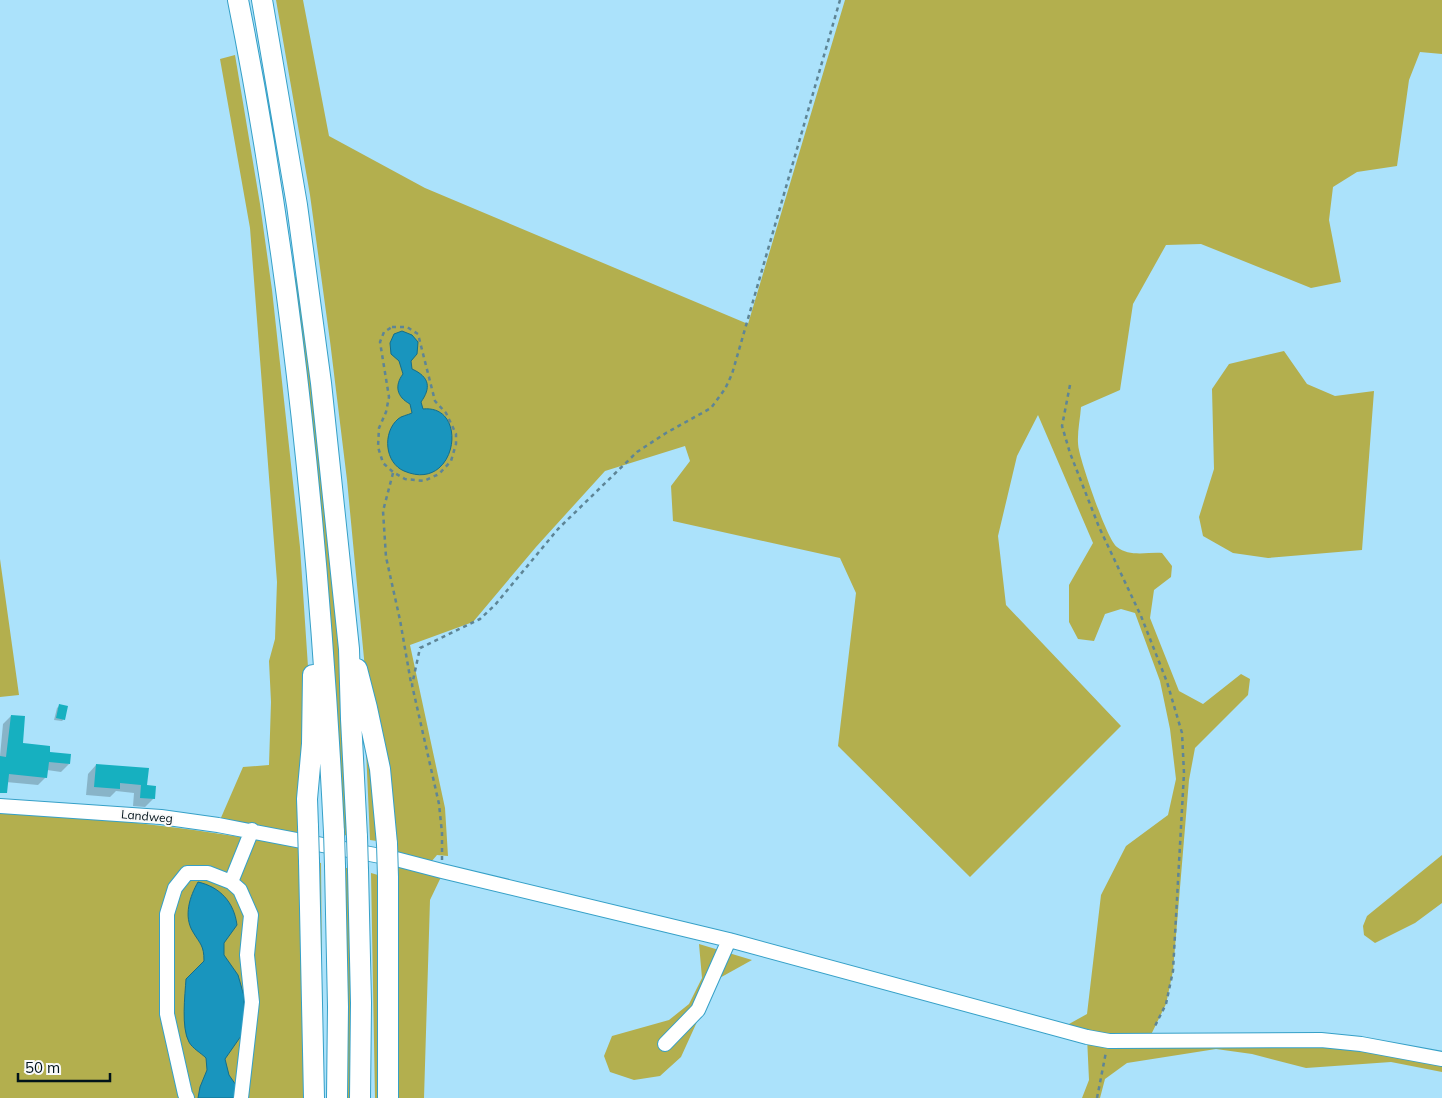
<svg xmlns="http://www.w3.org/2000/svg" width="1442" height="1098" font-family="Mulish,sans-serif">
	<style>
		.green { fill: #b3af4e }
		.water { fill: #1995be; stroke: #126e8d }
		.shadow { fill: #0003 }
		.building { fill: #16b0c0 }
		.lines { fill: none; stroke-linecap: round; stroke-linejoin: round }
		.minor-casing { stroke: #36a0c7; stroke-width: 16 }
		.highway-casing { stroke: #36a0c7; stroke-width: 22 }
		.path { stroke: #5e8596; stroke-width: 2.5; stroke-dasharray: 4 4; stroke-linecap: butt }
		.minor { stroke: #fff; stroke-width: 14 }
		.highway { stroke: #fff; stroke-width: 20 }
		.highway-bridge-casing { stroke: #36a0c7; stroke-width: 22; stroke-linecap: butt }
		.highway-bridge { stroke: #fff; stroke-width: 20 }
		.labels { text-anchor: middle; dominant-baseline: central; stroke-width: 4; stroke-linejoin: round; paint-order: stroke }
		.street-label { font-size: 12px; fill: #00121a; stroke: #f9f9f9 }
	</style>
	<rect width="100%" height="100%" fill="#abe2fb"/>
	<!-- green -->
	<path class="green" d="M 276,0 L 303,0 L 329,136 L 425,188 L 748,324 L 845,0 L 1442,0 L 1442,54 L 1420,52 L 1409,80 L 1397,166 L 1357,172 L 1333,187 L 1329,220 L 1341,282 L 1311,288 L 1201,244 L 1166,245 L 1133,304 L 1120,390 L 1081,407 C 1080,421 1076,437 1079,450 C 1082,465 1107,540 1117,547 C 1129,557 1147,552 1162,553 L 1172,566 L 1171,577 L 1154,590 L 1150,618 L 1179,691 L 1203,704 L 1241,674 L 1250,679 L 1248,695 L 1195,748 L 1189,780 L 1173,971 L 1166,1004 L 1148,1041 L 1321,1040 L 1442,1059 L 1442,1072 L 1391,1062 L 1306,1068 L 1252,1054 L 1216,1049 L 1127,1063 L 1105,1079 L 1100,1098 L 1082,1098 L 1089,1080 L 1087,1037 L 1060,1029 L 1087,1014 L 1101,895 L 1126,846 L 1168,815 L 1176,779 L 1170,729 L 1160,681 L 1135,613 L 1121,609 L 1105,614 L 1094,641 L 1078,639 L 1069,622 L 1069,585 L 1093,543 L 1038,415 L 1017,456 L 998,536 L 1006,605 L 1121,726 L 970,877 L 838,746 L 856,593 L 840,558 L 673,521 L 671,486 L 690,461 L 685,446 L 605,471 L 536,547 L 473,622 L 410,645 L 445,808 L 448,856 L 437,855 L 431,862 L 394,855 L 365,669 L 347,480 L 330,341 L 310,195 Z
		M 235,55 L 260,204 L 272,290 L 300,547 L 308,667 L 300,825 L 297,825 L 297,836 L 220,820 L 243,767 L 269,765 L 271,702 L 269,661 L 275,639 L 277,582 L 250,228 L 220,59 Z
		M 291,277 L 300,277 L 338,633 L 349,836 L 340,834 Z
		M 1284,351 L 1307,384 L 1335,396 L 1374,391 L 1362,550 L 1268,558 L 1233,553 L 1203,536 L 1199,517 L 1214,469 L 1212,389 L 1229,364 Z
		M 0,559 L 19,695 L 0,697 Z
		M 366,749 L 368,749 L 373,788 L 377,841 L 370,840 Z
		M 0,810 C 100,818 199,828 298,847 L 298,858 L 301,859 L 305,1001 L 304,1098 L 0,1098 Z
		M 1442,855 L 1442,903 L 1415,923 L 1375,943 L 1364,935 L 1363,926 L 1367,916 Z
		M 315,862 L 321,863 L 323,1098 Z
		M 393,865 L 441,877 L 430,900 L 424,1098 L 393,1098 Z
		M 342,867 L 351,869 L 352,1098 L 344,1098 Z
		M 371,873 L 378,875 L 380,945 L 380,1098 L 375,1098 Z
		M 699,944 L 752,960 L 716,980 L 681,1057 L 660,1076 L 634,1080 L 610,1072 L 604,1056 L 612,1036 L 669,1020 L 689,1004 L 702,978 Z"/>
	<!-- water -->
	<path class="water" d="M 402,331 L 412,335 L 418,342 L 417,354 L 411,361 L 412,369 C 430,377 431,388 421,402 L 423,409 C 470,404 457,494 404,471 C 385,463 382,433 398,419 C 401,416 408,415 412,413 L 410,404 C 397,397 394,386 403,374 L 399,361 L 391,354 L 390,343 L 394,334 Z
		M 198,882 C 220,887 234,902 237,925 L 224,943 L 224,955 L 238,975 L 244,996 L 244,1015 L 241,1036 L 225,1059 L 229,1075 L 238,1088 L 237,1098 L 198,1098 L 200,1087 L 207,1070 L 206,1058 C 201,1053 192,1048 189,1042 C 181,1028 185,995 186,979 L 204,961 C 204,945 200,944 193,932 C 183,916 190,896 198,882 Z"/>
	<!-- shadow -->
	<path class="shadow" d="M 60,705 L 64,719 L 62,721 L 54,720 L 57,708 Z
		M 11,716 L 21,744 L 48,753 L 69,764 L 61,772 L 47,770 L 46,777 L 38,785 L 6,782 L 0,788 L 0,756 L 3,724 Z
		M 96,765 L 146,786 L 154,798 L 145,807 L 133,806 L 134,793 L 116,791 L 110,797 L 86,795 L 88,774 Z"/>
	<!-- building -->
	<path class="building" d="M 59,704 L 68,706 L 65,720 L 56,718 Z
		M 11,715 L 25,716 L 23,743 L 50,746 L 50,752 L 71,754 L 70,764 L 49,762 L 47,778 L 9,774 L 7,793 L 0,793 L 0,756 L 6,757 Z
		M 96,764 L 149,768 L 147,785 L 156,786 L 155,799 L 140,798 L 141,785 L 120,783 L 120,789 L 94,787 Z"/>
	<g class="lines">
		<!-- minor casing -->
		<g class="minor-casing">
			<path id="minor" d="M 0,806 L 161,817 L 218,825 L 396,859 L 442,871 L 729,940 L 1087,1037 L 1109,1041 L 1321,1040 L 1361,1044 L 1442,1059
				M 231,882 L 252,830
				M 665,1044 L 698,1010 L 729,940
				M 187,1098 L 185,1094 L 167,1014 L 167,914 L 175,888 L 187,873 L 208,873 L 231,882 L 240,890 L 251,915 L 247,955 L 252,1002 L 241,1098"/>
		</g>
		<!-- highway casing -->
		<g class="highway-casing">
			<path id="highway" d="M 238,0 C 293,275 320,553 334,832
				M 262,0 L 297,205 L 321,383 L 349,649 L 351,719 L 357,837
				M 357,669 L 367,708 L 380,769 L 387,844
				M 308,827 L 307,799 L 312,744 L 313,675
				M 309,861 L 314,1098
				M 335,866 L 338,1007 L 337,1098
				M 358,870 L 361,1003 L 360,1098
				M 388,1098 L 388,877"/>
		</g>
		<!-- path -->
		<path class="path" d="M 392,327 L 407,327 L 418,334 L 435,401 L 446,413 L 456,434 L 456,444 L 451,461 L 439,474 L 424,481 L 405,479 L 393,472 L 383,463 L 378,447 L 379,428 L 386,412 L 389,397 L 380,342 L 384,332 Z
			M 1070,385 L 1062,426 L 1070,453 L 1099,527 L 1141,616 L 1167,682 L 1182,733 L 1184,773 L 1173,971 L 1166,1004 L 1154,1028
			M 393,473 L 383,511 L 386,557 L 400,620 L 411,683
			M 442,860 L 442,833 L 439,804 L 412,685 L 420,648 L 480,619 L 495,605 L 558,529 L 637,452 L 666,433 L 711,408 L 725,389 L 732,374 L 840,0
			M 1097,1098 L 1106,1052"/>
		<!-- minor -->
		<use href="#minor" class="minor"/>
		<!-- highway -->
		<use href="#highway" class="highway"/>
		<!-- highway-bridge casing -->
		<g class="highway-bridge-casing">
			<path id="highway-bridge" d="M 308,827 L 309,861
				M 334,832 L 335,866
				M 357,837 L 358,870
				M 387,844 L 388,877"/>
		</g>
		<!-- highway-bridge -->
		<use href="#highway-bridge" class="highway-bridge"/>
	</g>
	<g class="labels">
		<!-- street labels -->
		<g class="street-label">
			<text transform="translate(147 816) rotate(5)">Landweg</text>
		</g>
	</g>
	<!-- scale -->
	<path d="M18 1073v8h92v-8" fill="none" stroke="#00121a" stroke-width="2.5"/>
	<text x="25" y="1073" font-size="15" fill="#00121a" stroke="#f9f9f9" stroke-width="4" paint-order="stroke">50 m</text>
</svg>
